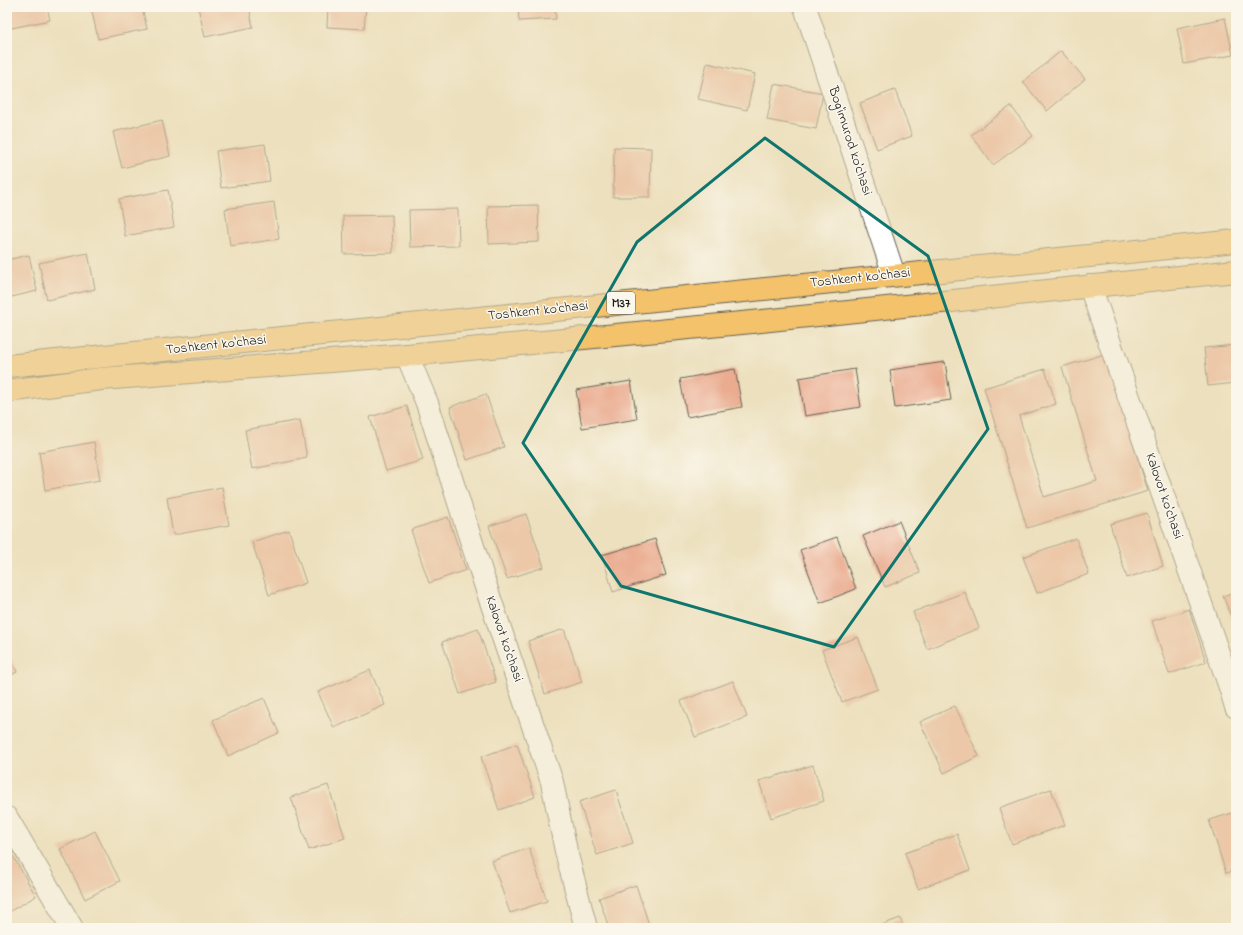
<svg xmlns="http://www.w3.org/2000/svg" width="1243" height="935" font-family="'Indie Flower',sans-serif">
	<style>
		.building { fill: #eaab8f }
		.lines { fill: none; stroke-linecap: round; stroke-linejoin: round }
		.minor-casing { stroke: #656155; stroke-width: 24 }
		.highway-casing { stroke: #656155; stroke-width: 24 }
		.minor { stroke: #fff; stroke-width: 22 }
		.highway { stroke: #f3c26a; stroke-width: 22 }
		.marked { fill: none; stroke: #0f766e; stroke-width: 3; stroke-linejoin: round }
		.labels { text-anchor: middle; dominant-baseline: central; stroke-width: 3; stroke-linejoin: round; paint-order: stroke }
		.shield { fill: #fbf7ec; stroke: #5f5e5a; stroke-width: 1 }
		.shield-label { font-size: 13px; font-weight: bold; fill: #1c1c1c }
		.street-label { font-size: 14px; fill: #1c1c1c; stroke: #fbf7ec }
	</style>
	<rect width="100%" height="100%" fill="#fbf7ec"/>
	<filter id="ink" filterUnits="userSpaceOnUse"><feTurbulence type="fractalNoise" baseFrequency=".025" numOctaves="2"/><feDisplacementMap in="SourceGraphic" scale="8" xChannelSelector="R" yChannelSelector="G"/><feConvolveMatrix kernelMatrix="1 2 1 2 8 2 1 2 1" color-interpolation-filters="sRGB"/></filter>
	<filter id="wash" filterUnits="userSpaceOnUse"><feTurbulence type="fractalNoise" baseFrequency=".012" numOctaves="4" result="noise"/><feDisplacementMap in="SourceGraphic" scale="16" xChannelSelector="R" yChannelSelector="G"/><feGaussianBlur stdDeviation="0.9" result="paint"/><feColorMatrix in="noise" values="0 0 0 0 0 0 0 0 0 0 0 0 0 0 0 0 0 1.4 0 .05"/><feComposite in="paint" operator="in"/></filter>
	<g filter="url(#wash)">
		<rect width="100%" height="100%" fill="#ece0be"/>
		<g id="blocks">
			<!-- building -->
			<path class="building" d="M 7,7 L 47,7 L 50,20 L 7,29 Z
				M 91,7 L 142,7 L 147,29 L 98,39 Z
				M 198,7 L 249,7 L 253,27 L 205,37 Z
				M 328,7 L 366,7 L 364,29 L 327,27 Z
				M 518,7 L 555,7 L 556,19 L 519,21 Z
				M 1225,18 L 1233,55 L 1184,64 L 1177,28 Z
				M 1061,51 L 1085,79 L 1047,111 L 1023,82 Z
				M 707,63 L 755,74 L 747,110 L 698,99 Z
				M 774,84 L 823,93 L 816,129 L 767,120 Z
				M 895,90 L 912,136 L 877,149 L 860,103 Z
				M 1011,106 L 1033,136 L 993,165 L 971,135 Z
				M 162,120 L 170,156 L 122,168 L 113,132 Z
				M 265,144 L 270,181 L 221,188 L 216,151 Z
				M 614,147 L 651,148 L 650,197 L 613,197 Z
				M 168,190 L 174,227 L 125,236 L 119,199 Z
				M 274,202 L 279,239 L 230,246 L 225,209 Z
				M 538,205 L 539,242 L 489,244 L 488,206 Z
				M 458,209 L 459,246 L 410,247 L 409,210 Z
				M 392,215 L 393,253 L 344,254 L 343,216 Z
				M 88,253 L 95,289 L 47,300 L 39,263 Z
				M 29,255 L 37,291 L 7,298 L 7,260 Z
				M 1236,345 L 1236,383 L 1208,386 L 1204,348 Z
				M 1105,354 L 1148,491 L 1027,528 L 984,388 L 1045,369 L 1056,404 L 1019,416 L 1044,497 L 1097,481 L 1062,367 Z
				M 945,362 L 951,400 L 895,408 L 890,370 Z
				M 735,369 L 742,407 L 687,417 L 680,379 Z
				M 855,369 L 861,407 L 805,416 L 799,378 Z
				M 631,381 L 637,419 L 582,428 L 576,390 Z
				M 486,394 L 504,447 L 467,460 L 450,407 Z
				M 407,406 L 423,460 L 386,471 L 370,417 Z
				M 300,420 L 307,458 L 252,469 L 245,430 Z
				M 94,442 L 100,480 L 45,490 L 39,452 Z
				M 222,487 L 229,525 L 173,535 L 167,498 Z
				M 1147,513 L 1163,566 L 1127,578 L 1110,524 Z
				M 526,514 L 544,567 L 507,579 L 489,526 Z
				M 448,517 L 466,570 L 429,583 L 411,530 Z
				M 899,521 L 920,573 L 885,587 L 863,536 Z
				M 289,530 L 306,583 L 269,595 L 252,542 Z
				M 837,537 L 856,589 L 820,603 L 800,550 Z
				M 1076,538 L 1089,574 L 1037,593 L 1023,557 Z
				M 655,539 L 666,575 L 613,592 L 602,555 Z
				M 1236,591 L 1236,629 L 1223,596 Z
				M 965,592 L 979,628 L 927,649 L 913,612 Z
				M 1189,609 L 1206,662 L 1169,674 L 1152,621 Z
				M 478,629 L 496,682 L 460,694 L 442,642 Z
				M 564,629 L 582,682 L 545,694 L 528,641 Z
				M 858,637 L 878,689 L 842,702 L 822,650 Z
				M 7,651 L 17,672 L 7,677 Z
				M 370,670 L 385,705 L 334,728 L 318,692 Z
				M 733,681 L 747,717 L 695,737 L 681,701 Z
				M 264,698 L 279,733 L 228,756 L 213,720 Z
				M 955,706 L 979,756 L 944,773 L 920,722 Z
				M 517,744 L 535,797 L 499,810 L 481,757 Z
				M 813,765 L 824,801 L 771,818 L 759,781 Z
				M 328,785 L 345,838 L 309,850 L 291,797 Z
				M 1051,789 L 1065,825 L 1012,844 L 999,808 Z
				M 616,790 L 633,843 L 597,855 L 579,802 Z
				M 1236,812 L 1236,870 L 1226,873 L 1209,820 Z
				M 95,831 L 120,881 L 85,899 L 60,849 Z
				M 957,834 L 970,870 L 918,889 L 905,853 Z
				M 529,848 L 547,901 L 510,913 L 492,861 Z
				M 13,856 L 36,896 L 7,913 L 7,859 Z
				M 636,885 L 650,928 L 609,928 L 599,898 Z
				M 900,918 L 904,928 L 874,928 Z"/>
		</g>
	</g>
	<g filter="url(#ink)">
		<use href="#blocks" fill-opacity="0" stroke="#656155" stroke-width="1"/>
		<g class="lines">
			<!-- minor casing -->
			<g class="minor-casing">
				<path id="minor" d="M 805,7 L 894,275
					M 1090,286 L 1230,687 L 1236,707
					M 407,355 L 427,403 L 487,590 L 552,782 L 566,851 L 586,928
					M 7,818 L 72,928"/>
			</g>
			<!-- highway casing -->
			<g class="highway-casing">
				<path id="highway" d="M 7,366 L 1236,241
					M 7,391 L 101,379 L 407,355 L 752,322 L 1236,271"/>
			</g>
			<!-- minor -->
			<use href="#minor" class="minor"/>
			<!-- highway -->
			<use href="#highway" class="highway"/>
		</g>
	</g>
	<!-- marked area -->
	<path d="M0 0H1243V935H0ZM 765,138 L 928,256 L 988,429 L 834,647 L 621,586 L 523,443 L 637,242 Z" fill="#ece0be" fill-opacity=".55" fill-rule="evenodd"/>
	<path class="marked" d="M 765,138 L 928,256 L 988,429 L 834,647 L 621,586 L 523,443 L 637,242 Z"/>
	<g class="labels">
		<!-- shield labels -->
		<rect class="shield" x="607" y="292" width="28" height="22" rx="3"/>
		<g class="shield-label">
			<text x="621" y="303">M37</text>
		</g>
		<!-- street labels -->
		<g class="street-label">
			<text transform="translate(850 141) rotate(72)">Bog'imurod ko'chasi</text>
			<text transform="translate(860 278) rotate(-6)">Toshkent ko'chasi</text>
			<text transform="translate(538 311) rotate(-6)">Toshkent ko'chasi</text>
			<text transform="translate(216 345) rotate(-6)">Toshkent ko'chasi</text>
			<text transform="translate(1164 496) rotate(71)">Kalovot ko'chasi</text>
			<text transform="translate(504 639) rotate(71)">Kalovot ko'chasi</text>
		</g>
	</g>
	<!-- margin -->
	<rect width="1243" height="935" fill="none" stroke="#fbf7ec" stroke-width="24"/>
</svg>
